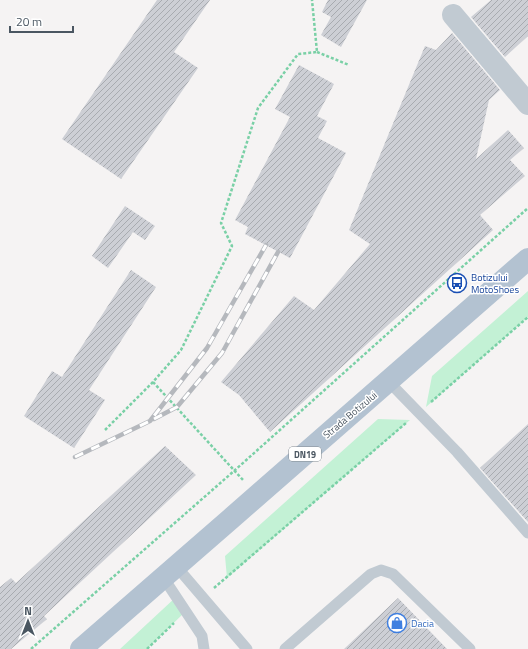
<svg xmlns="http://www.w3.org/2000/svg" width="528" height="649" font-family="'Titillium Web',sans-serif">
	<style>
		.grass { fill: #c3f1d5 }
		.building { fill: url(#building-hatch) }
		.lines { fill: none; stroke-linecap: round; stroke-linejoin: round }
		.path { stroke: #7ad0a6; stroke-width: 2.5; stroke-dasharray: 3 2; stroke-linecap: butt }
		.service { stroke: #c1cad2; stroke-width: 11 }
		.minor { stroke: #c1cad2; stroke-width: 22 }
		.primary { stroke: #b3c2d1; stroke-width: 22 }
		.rail-casing { stroke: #b5b8bd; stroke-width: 4.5 }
		.rail { stroke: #fff; stroke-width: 3; stroke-dasharray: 9; stroke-linecap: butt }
		.labels { text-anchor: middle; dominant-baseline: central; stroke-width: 3; stroke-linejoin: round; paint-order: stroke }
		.shield { fill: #fff; stroke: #808990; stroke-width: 1 }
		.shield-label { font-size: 9px; font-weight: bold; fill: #4a5661 }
		.transit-label { font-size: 10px; fill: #164399; stroke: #fff; text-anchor: start }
		.street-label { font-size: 10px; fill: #4a5661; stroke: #fff }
		.shop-label { font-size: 10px; fill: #366cbe; stroke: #fff; text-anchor: start }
	</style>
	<defs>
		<pattern id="building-hatch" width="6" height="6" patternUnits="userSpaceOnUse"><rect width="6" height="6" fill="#cdcfd5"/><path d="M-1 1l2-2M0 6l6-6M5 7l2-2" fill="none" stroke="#a8abb0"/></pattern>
	</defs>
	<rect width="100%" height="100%" fill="#f5f3f3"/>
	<!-- grass -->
	<path class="grass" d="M 528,291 L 528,317 L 426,407 L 432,376 Z
		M 378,419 L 410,420 L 227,578 L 225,556 Z
		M 176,597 L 185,612 L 147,649 L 120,649 Z"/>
	<!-- building -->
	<path class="building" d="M 157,0 L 210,0 L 174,52 L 198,68 L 121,179 L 62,139 Z
		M 328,0 L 367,0 L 341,47 L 321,35 L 331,17 L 322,12 Z
		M 491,0 L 528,0 L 528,36 L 505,57 L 471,17 Z
		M 452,33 L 500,90 L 489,100 L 476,159 L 508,130 L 524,148 L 510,160 L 525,176 L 480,215 L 493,230 L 270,432 L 239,395 L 221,382 L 294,296 L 314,310 L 370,244 L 349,230 L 425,46 L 436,50 Z
		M 299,65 L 334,84 L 317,116 L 327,121 L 318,138 L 346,153 L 290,258 L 245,234 L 248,227 L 235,220 L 290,117 L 275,109 Z
		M 125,206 L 155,226 L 145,240 L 133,232 L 108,268 L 92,256 Z
		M 131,270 L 156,287 L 89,390 L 105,400 L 74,448 L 24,416 L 52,371 L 62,377 Z
		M 528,424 L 528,522 L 480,468 Z
		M 165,446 L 196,475 L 44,616 L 47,619 L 11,649 L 0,649 L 0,587 L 11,578 L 16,583 Z
		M 398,598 L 447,649 L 344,649 Z"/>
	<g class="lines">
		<!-- path -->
		<path class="path" d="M 317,52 L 349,65
			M 153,382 L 243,480
			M 431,402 L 528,317
			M 105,430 L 153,382 L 181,350 L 232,246 L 221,223 L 258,108 L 298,54 L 317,52 L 312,0
			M 214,588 L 406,423
			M 31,649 L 234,471 L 528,208
			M 147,649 L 174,623"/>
		<!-- service -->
		<path class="service" d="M 389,382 L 457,452 L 528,533
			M 176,566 L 247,649
			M 163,577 L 202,636 L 204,649
			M 285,649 L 371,574 L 381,570 L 393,574 L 470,649"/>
		<!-- minor -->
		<path class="minor" d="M 453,15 L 528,104"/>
		<!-- primary -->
		<path class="primary" d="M 81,649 C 230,519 380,390 528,259"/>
		<!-- rail casing -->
		<g class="rail-casing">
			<path id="rail" d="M 154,419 L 177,407 L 222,353 L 278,252
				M 75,457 L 150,421 L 207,348 L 266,245"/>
		</g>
		<!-- rail -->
		<use href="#rail" class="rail"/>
	</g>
	<!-- icons -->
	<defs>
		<g id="bus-ring" transform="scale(1)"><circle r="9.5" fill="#fff" stroke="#1a4fb4" stroke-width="1.5"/><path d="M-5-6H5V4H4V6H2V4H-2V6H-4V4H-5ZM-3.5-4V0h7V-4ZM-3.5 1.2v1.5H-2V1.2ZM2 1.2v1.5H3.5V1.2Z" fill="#1a4fb4"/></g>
		<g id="shop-ring" transform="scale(1)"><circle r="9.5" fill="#fff" stroke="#3f7fe0" stroke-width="1.5"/><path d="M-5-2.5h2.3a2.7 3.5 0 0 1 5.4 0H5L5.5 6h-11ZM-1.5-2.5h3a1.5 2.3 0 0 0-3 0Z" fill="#3f7fe0"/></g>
	</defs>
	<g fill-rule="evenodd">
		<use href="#bus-ring" x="457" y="283"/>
		<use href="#shop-ring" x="397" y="623"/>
	</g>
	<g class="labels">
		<!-- shield labels -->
		<rect class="shield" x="289" y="447" width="32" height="14" rx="3"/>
		<g class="shield-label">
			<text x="305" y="454">DN19</text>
		</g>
		<!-- transit labels -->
		<g class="transit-label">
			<text x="471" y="277">Botizului<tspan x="471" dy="12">MotoShoes</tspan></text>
		</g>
		<!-- street labels -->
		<g class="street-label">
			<text transform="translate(350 415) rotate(-40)">Strada Botizului</text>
		</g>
		<!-- shop labels -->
		<g class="shop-label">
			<text x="411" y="623">Dacia</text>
		</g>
	</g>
	<!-- north arrow -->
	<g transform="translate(28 621)" stroke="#ffffff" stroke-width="3" paint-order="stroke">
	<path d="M0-3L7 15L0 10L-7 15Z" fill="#4a5661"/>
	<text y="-6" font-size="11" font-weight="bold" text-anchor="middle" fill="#4a5661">N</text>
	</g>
	<!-- scale -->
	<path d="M10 26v6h63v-6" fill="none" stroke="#4a5661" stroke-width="2"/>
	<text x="16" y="26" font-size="12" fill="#4a5661" stroke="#ffffff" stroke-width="3" paint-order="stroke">20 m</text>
</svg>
